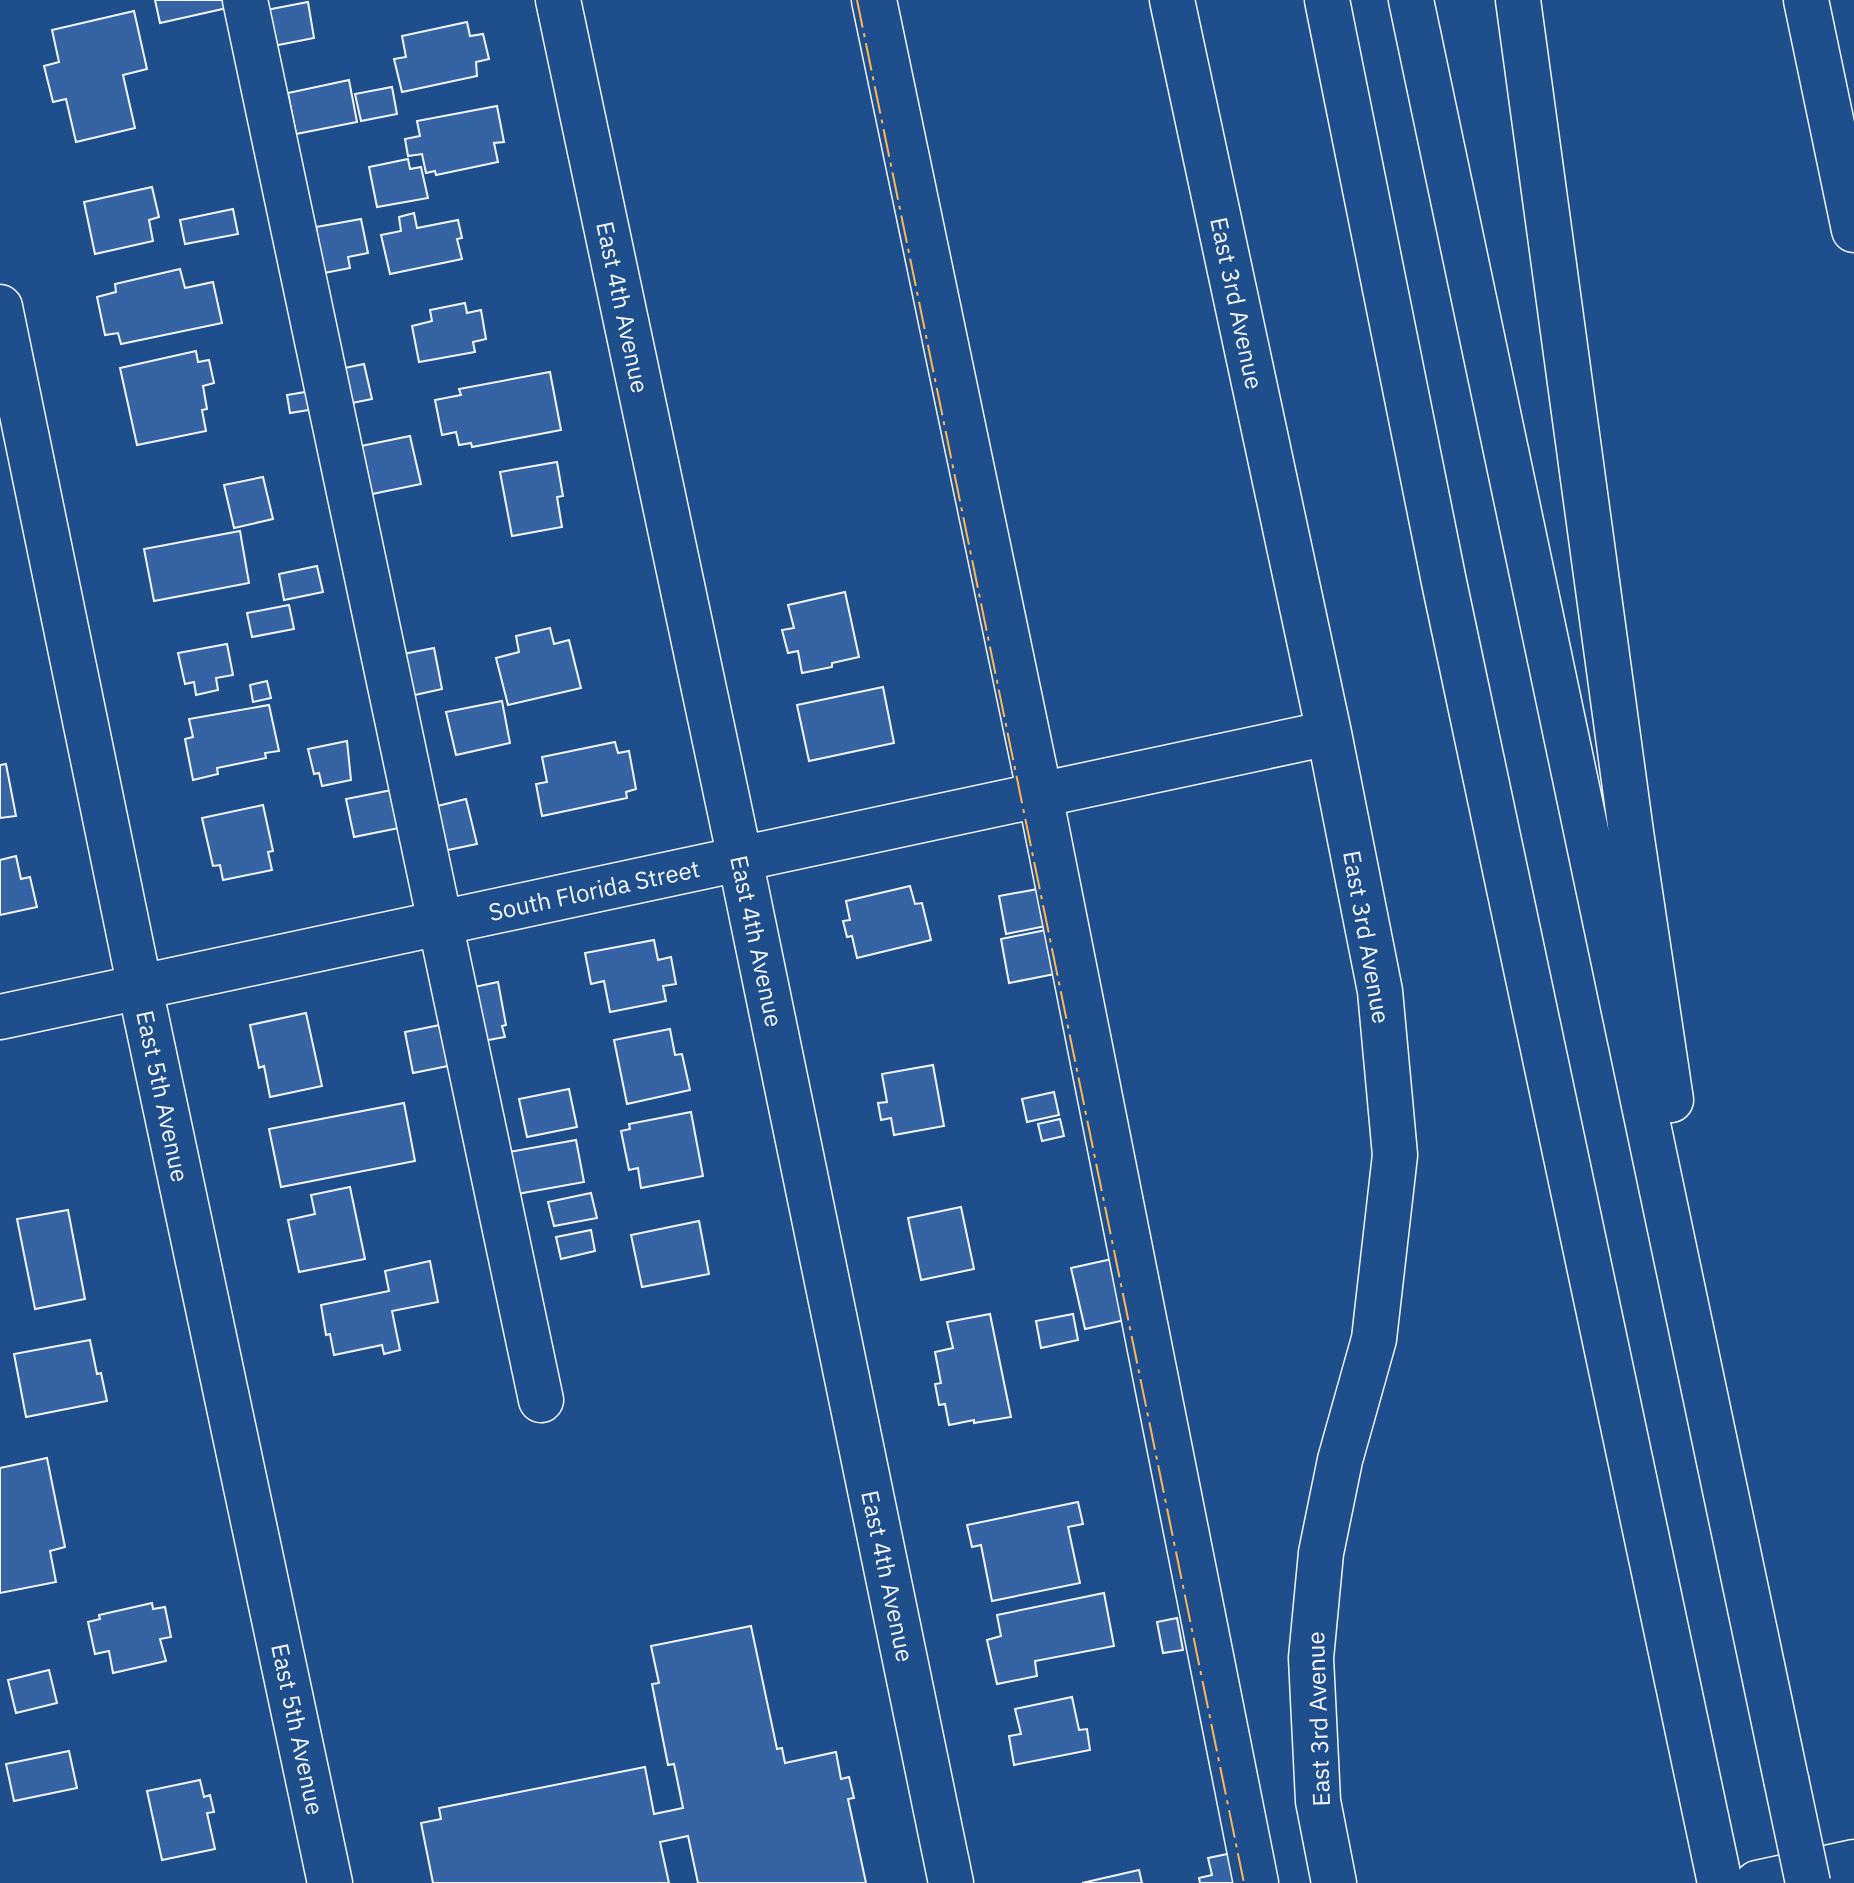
<svg xmlns="http://www.w3.org/2000/svg" width="1854" height="1883" font-family="'IBM Plex Sans',sans-serif">
	<style>
		.building { fill: #3563a3; stroke: #f2f6ff; stroke-width: 2 }
		.lines { fill: none; stroke-linecap: round; stroke-linejoin: round }
		.minor-casing { stroke: #f2f6ff; stroke-width: 47 }
		.highway-casing { stroke: #f2f6ff; stroke-width: 47 }
		.minor { stroke: #1f4e8c; stroke-width: 44 }
		.highway { stroke: #1f4e8c; stroke-width: 44 }
		.highway-bridge-casing { stroke: #f2f6ff; stroke-width: 47; stroke-linecap: butt }
		.highway-bridge { stroke: #1f4e8c; stroke-width: 44 }
		.power { stroke: #ffb74d; stroke-width: 2; stroke-dasharray: 28 6 4 6; stroke-linecap: butt }
		.labels { text-anchor: middle; dominant-baseline: central; stroke-width: 6; stroke-linejoin: round; paint-order: stroke }
		.street-label { font-size: 24px; fill: #f2f6ff; stroke: #1f4e8c }
	</style>
	<rect width="100%" height="100%" fill="#1f4e8c"/>
	<!-- building -->
	<path class="building" d="M 155,0 L 234,0 L 236,6 L 160,23 Z
		M 308,2 L 314,38 L 273,46 L 266,10 Z
		M 134,11 L 147,69 L 123,75 L 135,128 L 76,142 L 66,99 L 53,102 L 44,66 L 59,62 L 52,30 Z
		M 467,22 L 470,36 L 483,34 L 489,59 L 476,62 L 477,76 L 402,92 L 394,59 L 406,57 L 402,36 Z
		M 349,80 L 357,122 L 296,134 L 288,93 Z
		M 392,87 L 397,114 L 361,121 L 355,94 Z
		M 497,106 L 504,142 L 494,143 L 498,162 L 436,175 L 435,171 L 426,173 L 422,154 L 408,156 L 405,139 L 420,136 L 417,121 Z
		M 408,159 L 410,169 L 421,167 L 428,198 L 377,207 L 369,167 Z
		M 152,187 L 159,217 L 149,220 L 153,241 L 95,254 L 84,202 Z
		M 233,209 L 238,234 L 185,244 L 180,220 Z
		M 414,213 L 417,228 L 458,220 L 462,238 L 457,239 L 462,259 L 390,274 L 381,235 L 401,231 L 399,217 Z
		M 361,219 L 368,253 L 348,257 L 350,268 L 324,273 L 316,227 Z
		M 180,269 L 185,288 L 213,282 L 222,323 L 121,344 L 118,333 L 105,335 L 97,297 L 116,292 L 115,284 Z
		M 465,303 L 467,313 L 481,310 L 486,339 L 473,342 L 475,352 L 419,362 L 412,326 L 432,321 L 430,310 Z
		M 196,351 L 198,362 L 209,360 L 214,383 L 203,386 L 207,409 L 202,410 L 206,431 L 137,445 L 120,368 Z
		M 364,364 L 372,399 L 347,404 L 340,369 Z
		M 550,372 L 561,430 L 472,447 L 471,443 L 459,445 L 456,432 L 442,435 L 435,400 L 461,395 L 459,389 Z
		M 311,391 L 315,409 L 290,413 L 287,395 Z
		M 410,436 L 421,484 L 372,494 L 361,446 Z
		M 557,462 L 563,496 L 557,497 L 562,527 L 512,536 L 500,472 Z
		M 263,477 L 273,519 L 234,528 L 224,485 Z
		M 240,531 L 249,583 L 154,601 L 144,549 Z
		M 317,566 L 323,592 L 284,600 L 279,574 Z
		M 845,592 L 859,657 L 832,663 L 832,667 L 802,673 L 798,651 L 788,653 L 782,630 L 794,628 L 788,605 Z
		M 289,605 L 294,629 L 252,637 L 247,613 Z
		M 550,628 L 554,644 L 569,640 L 581,688 L 508,705 L 496,658 L 519,652 L 516,636 Z
		M 227,644 L 233,675 L 216,678 L 218,690 L 196,695 L 194,682 L 185,684 L 178,653 Z
		M 434,648 L 442,689 L 406,697 L 398,655 Z
		M 267,681 L 271,698 L 253,702 L 250,685 Z
		M 883,687 L 894,743 L 809,761 L 797,705 Z
		M 502,701 L 510,743 L 456,755 L 446,712 Z
		M 269,705 L 279,751 L 265,753 L 266,758 L 217,768 L 218,774 L 193,780 L 185,739 L 193,737 L 189,719 Z
		M 347,741 L 351,780 L 322,786 L 319,773 L 314,774 L 308,749 Z
		M 615,742 L 618,753 L 629,751 L 636,789 L 626,792 L 627,798 L 542,816 L 536,784 L 547,782 L 542,757 Z
		M 6,764 L 16,816 L 0,818 L 0,765 Z
		M 397,789 L 404,827 L 354,837 L 346,799 Z
		M 466,799 L 477,844 L 443,851 L 433,807 Z
		M 263,805 L 273,851 L 268,852 L 272,870 L 223,880 L 220,865 L 213,866 L 202,818 Z
		M 16,856 L 21,879 L 30,877 L 37,907 L 0,915 L 0,860 Z
		M 910,886 L 915,904 L 922,903 L 931,940 L 857,958 L 852,936 L 847,937 L 843,921 L 850,920 L 846,901 Z
		M 1038,889 L 1046,926 L 1006,934 L 999,896 Z
		M 1046,930 L 1055,974 L 1009,983 L 1001,939 Z
		M 654,940 L 658,960 L 671,957 L 676,984 L 663,986 L 666,1001 L 610,1012 L 604,981 L 591,984 L 585,953 Z
		M 498,982 L 506,1025 L 502,1026 L 505,1037 L 477,1042 L 465,989 Z
		M 306,1013 L 322,1086 L 270,1097 L 264,1066 L 259,1068 L 250,1025 Z
		M 445,1024 L 453,1065 L 413,1073 L 405,1032 Z
		M 670,1029 L 675,1055 L 682,1054 L 690,1090 L 627,1104 L 614,1040 Z
		M 933,1065 L 944,1126 L 894,1135 L 891,1118 L 881,1120 L 878,1103 L 887,1102 L 882,1074 Z
		M 569,1089 L 577,1127 L 527,1137 L 519,1099 Z
		M 1054,1092 L 1059,1115 L 1027,1122 L 1022,1099 Z
		M 404,1103 L 415,1161 L 281,1187 L 269,1129 Z
		M 691,1112 L 703,1176 L 641,1188 L 638,1168 L 629,1170 L 621,1131 L 630,1129 L 629,1124 Z
		M 1060,1119 L 1064,1136 L 1042,1141 L 1038,1124 Z
		M 576,1140 L 584,1182 L 517,1194 L 509,1152 Z
		M 350,1187 L 365,1259 L 299,1272 L 288,1220 L 315,1214 L 311,1195 Z
		M 591,1193 L 597,1218 L 554,1226 L 548,1202 Z
		M 961,1207 L 974,1269 L 921,1280 L 908,1218 Z
		M 68,1210 L 85,1299 L 35,1309 L 17,1219 Z
		M 699,1221 L 709,1274 L 642,1287 L 631,1235 Z
		M 591,1230 L 595,1251 L 561,1259 L 556,1237 Z
		M 1112,1259 L 1125,1320 L 1085,1329 L 1071,1268 Z
		M 430,1261 L 438,1302 L 392,1311 L 400,1350 L 384,1354 L 382,1345 L 334,1355 L 330,1334 L 326,1335 L 321,1305 L 389,1291 L 385,1271 Z
		M 990,1314 L 1011,1417 L 974,1423 L 974,1420 L 949,1425 L 945,1404 L 939,1405 L 935,1384 L 941,1383 L 935,1352 L 953,1348 L 947,1322 Z
		M 1073,1314 L 1078,1340 L 1041,1348 L 1036,1321 Z
		M 90,1340 L 97,1374 L 101,1373 L 107,1401 L 26,1417 L 14,1354 Z
		M 47,1458 L 65,1547 L 50,1551 L 56,1582 L 0,1593 L 0,1468 Z
		M 1078,1502 L 1083,1524 L 1068,1527 L 1080,1583 L 992,1601 L 981,1545 L 972,1547 L 967,1525 Z
		M 1104,1593 L 1114,1646 L 1035,1661 L 1037,1676 L 997,1684 L 987,1640 L 1001,1636 L 997,1615 Z
		M 152,1603 L 153,1609 L 165,1607 L 171,1637 L 160,1639 L 166,1661 L 113,1673 L 109,1651 L 95,1654 L 88,1622 L 100,1619 L 99,1615 Z
		M 1177,1618 L 1183,1650 L 1163,1653 L 1157,1622 Z
		M 751,1626 L 777,1749 L 782,1748 L 785,1763 L 836,1752 L 841,1779 L 849,1777 L 854,1798 L 848,1799 L 866,1883 L 698,1883 L 688,1836 L 660,1842 L 669,1883 L 433,1883 L 421,1823 L 441,1819 L 439,1808 L 645,1767 L 654,1814 L 683,1808 L 674,1764 L 668,1765 L 652,1684 L 659,1683 L 651,1646 Z
		M 49,1670 L 57,1703 L 16,1713 L 8,1680 Z
		M 1072,1697 L 1079,1730 L 1087,1729 L 1090,1750 L 1014,1765 L 1009,1736 L 1021,1734 L 1015,1709 Z
		M 69,1751 L 77,1788 L 14,1801 L 6,1764 Z
		M 200,1780 L 204,1797 L 210,1795 L 214,1812 L 207,1813 L 215,1849 L 162,1860 L 147,1791 Z
		M 1237,1852 L 1245,1883 L 1200,1883 L 1199,1878 L 1212,1875 L 1208,1858 Z
		M 1139,1870 L 1142,1883 L 1082,1883 Z"/>
	<g class="lines">
		<!-- minor casing -->
		<g class="minor-casing">
			<path id="minor" d="M 245,0 L 541,1400
				M 558,0 L 740,859 L 951,1883
				M 874,0 L 1040,795 L 1256,1883
				M 1172,0 L 1329,733 L 1380,991 L 1395,1155 L 1374,1339 L 1340,1460 L 1321,1553 L 1311,1658 L 1318,1801 L 1334,1883
				M 1806,0 L 1854,230
				M 0,307 L 140,988 L 330,1883
				M 0,1017 L 1329,733
				M 1757,1883 L 1854,1862"/>
		</g>
		<!-- highway casing -->
		<g class="highway-casing">
			<path id="highway" d="M 1327,0 L 1444,582 L 1720,1883
				M 1411,0 L 1786,1779
				M 1518,0 L 1631,832 L 1671,1100"/>
		</g>
		<!-- minor -->
		<use href="#minor" class="minor"/>
		<!-- highway -->
		<use href="#highway" class="highway"/>
		<!-- highway-bridge casing -->
		<g class="highway-bridge-casing">
			<path id="highway-bridge" d="M 1786,1779 L 1808,1883"/>
		</g>
		<!-- highway-bridge -->
		<use href="#highway-bridge" class="highway-bridge"/>
		<!-- power -->
		<path class="power" d="M 857,0 L 1244,1883"/>
	</g>
	<g class="labels">
		<!-- street labels -->
		<g class="street-label">
			<text transform="translate(1237 303) rotate(78)">East 3rd Avenue</text>
			<text transform="translate(623 307) rotate(78)">East 4th Avenue</text>
			<text transform="translate(594 890) rotate(-12)">South Florida Street</text>
			<text transform="translate(1367 937) rotate(80)">East 3rd Avenue</text>
			<text transform="translate(757 941) rotate(78)">East 4th Avenue</text>
			<text transform="translate(163 1096) rotate(78)">East 5th Avenue</text>
			<text transform="translate(888 1576) rotate(78)">East 4th Avenue</text>
			<text transform="translate(1318 1719) rotate(-92)">East 3rd Avenue</text>
			<text transform="translate(298 1729) rotate(78)">East 5th Avenue</text>
		</g>
	</g>
</svg>
